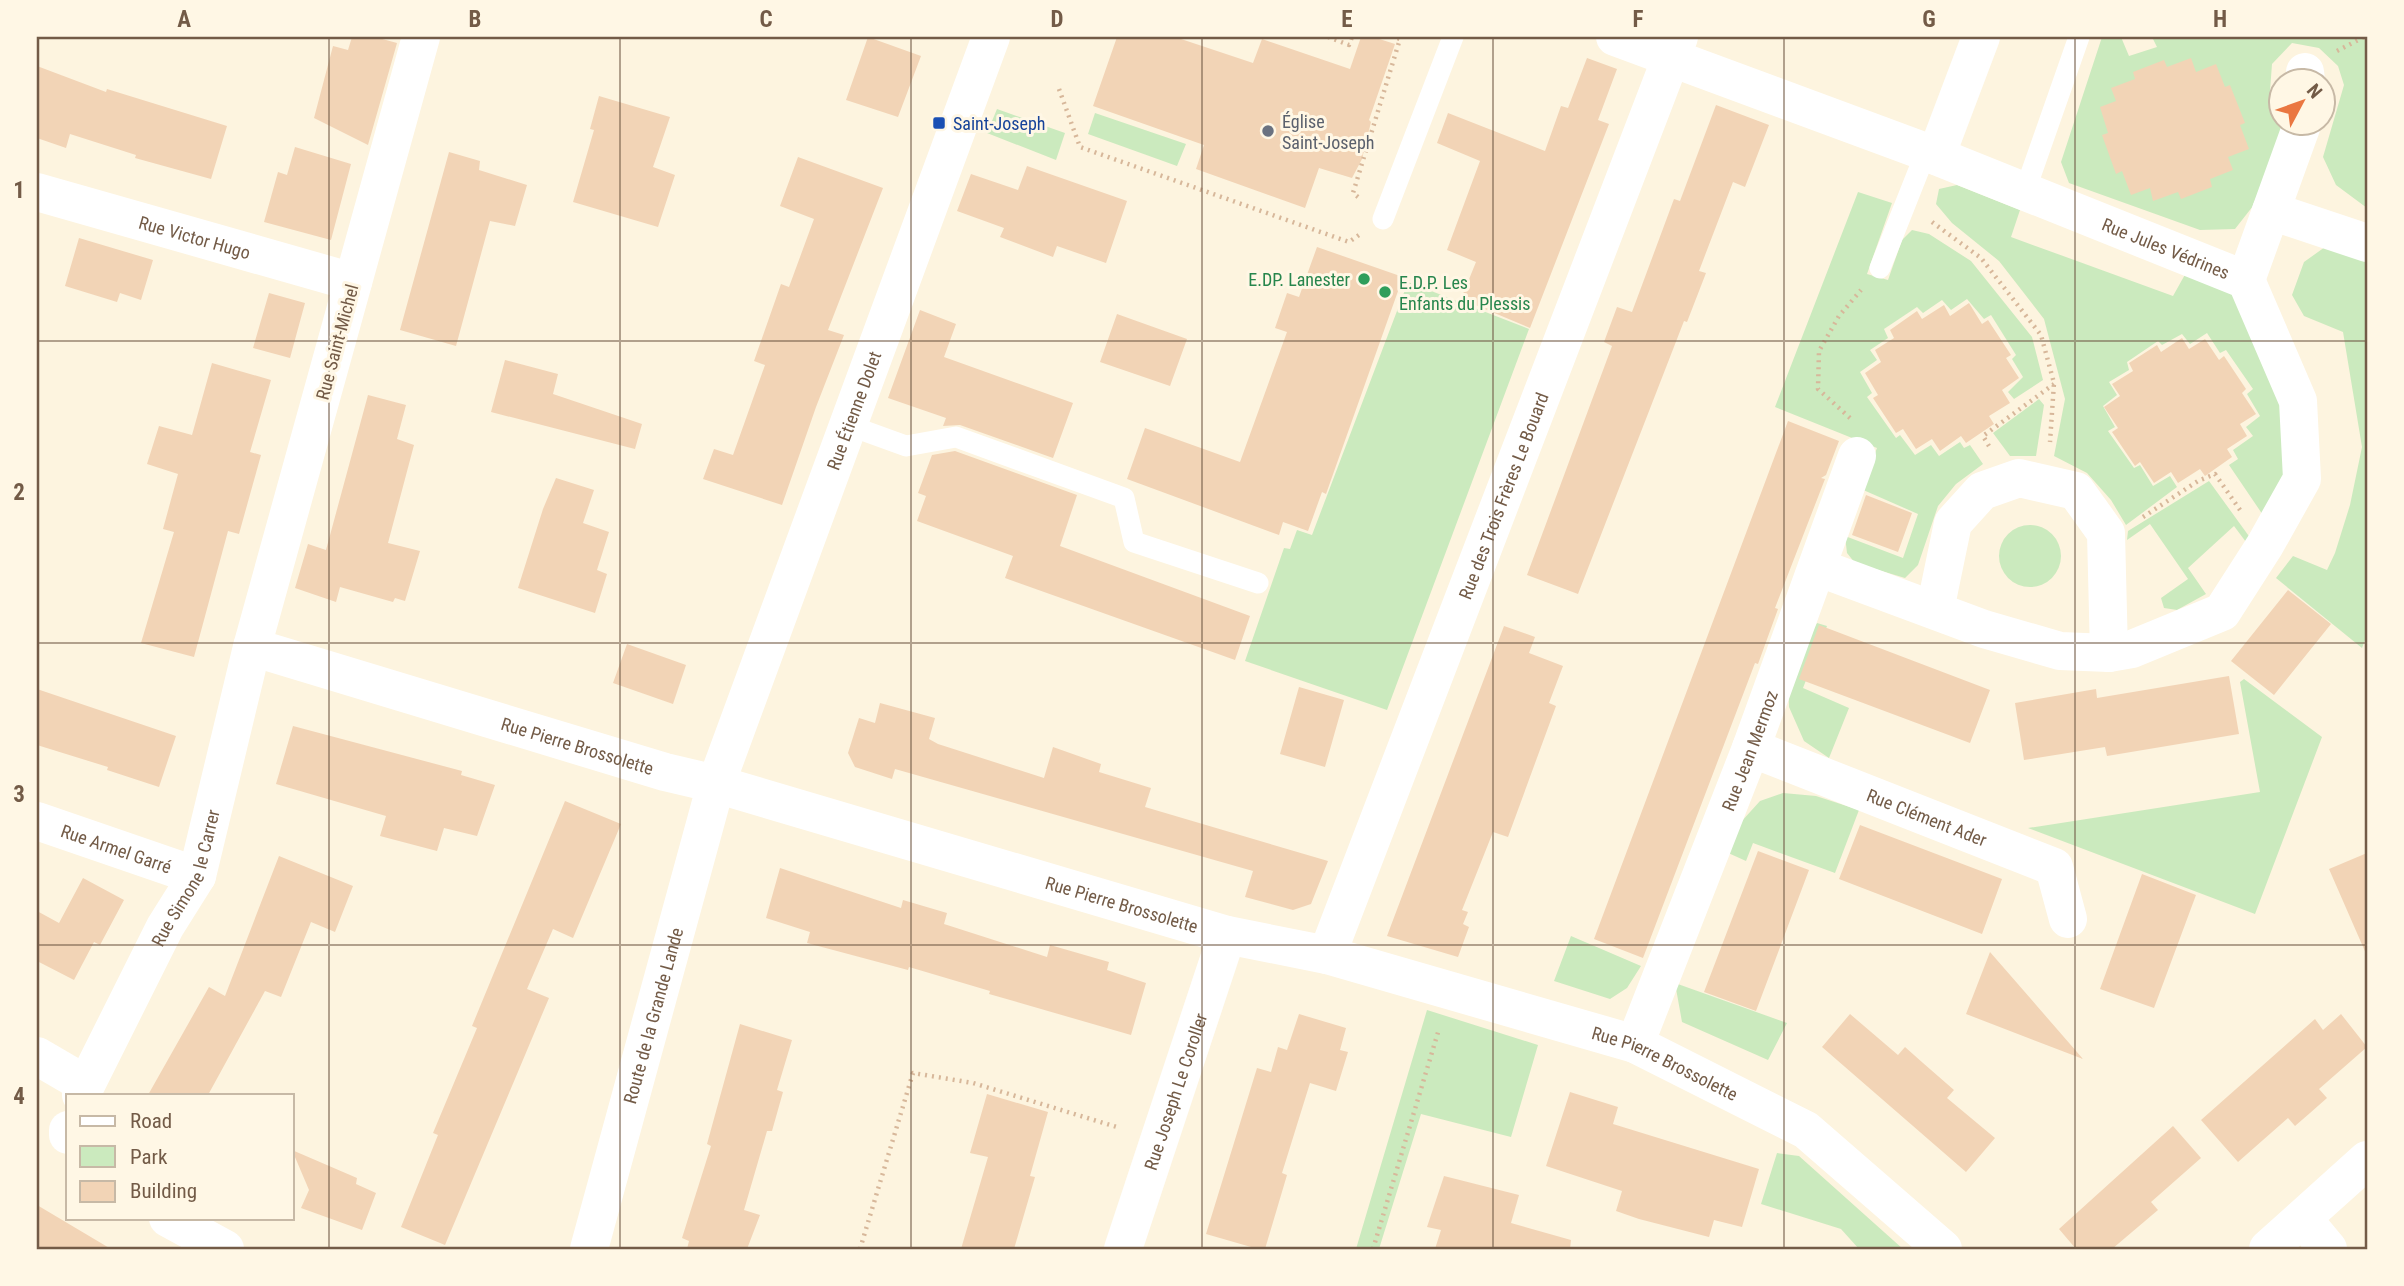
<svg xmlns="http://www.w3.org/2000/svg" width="2404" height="1286" font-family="'Roboto Condensed',sans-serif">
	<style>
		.green { fill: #cbeabe }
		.building { fill: #f2d4b6 }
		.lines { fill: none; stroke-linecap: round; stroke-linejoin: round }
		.path { stroke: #d7b79a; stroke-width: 4.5; stroke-dasharray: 2 5; stroke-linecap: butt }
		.lane { stroke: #fff; stroke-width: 21 }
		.street { stroke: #fff; stroke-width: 38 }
		.secondary { stroke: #fff; stroke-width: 38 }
		.grid { fill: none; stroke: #735b47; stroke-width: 2; stroke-opacity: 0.55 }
		.transit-dot { fill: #1a4fb4; stroke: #fff7e5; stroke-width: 2.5 }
		.worship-dot { fill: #6b7280; stroke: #fff7e5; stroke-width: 2.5 }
		.leisure-dot { fill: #2e9e5b; stroke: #fff7e5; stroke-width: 2.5 }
		.labels { text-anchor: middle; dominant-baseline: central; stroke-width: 6; stroke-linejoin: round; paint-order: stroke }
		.worship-label { font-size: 18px; fill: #5b616d; stroke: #fff7e5; text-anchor: start }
		.transit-label { font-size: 18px; fill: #164399; stroke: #fff7e5; text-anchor: start }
		.street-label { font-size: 18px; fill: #735b47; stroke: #fff7e5 }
		.leisure-label { font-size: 18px; fill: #27864d; stroke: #fff7e5; text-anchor: end }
		.neatline { fill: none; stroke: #735b47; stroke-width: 2.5 }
		.grid-label { font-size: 23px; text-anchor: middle; font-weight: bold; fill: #735b47 }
	</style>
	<rect width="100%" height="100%" fill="#fdf4df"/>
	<!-- green -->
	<path class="green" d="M 2102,37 L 2121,37 L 2129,56 L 2157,47 L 2152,37 L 2367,37 L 2367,208 L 2336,185 L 2323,157 L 2344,85 L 2338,66 L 2319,48 L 2292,43 L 2272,64 L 2270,91 L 2281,112 L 2282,122 L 2284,123 L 2253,206 L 2235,229 L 2200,230 L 2069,183 L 2061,162 Z
		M 997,109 L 1065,133 L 1056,160 L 987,133 Z
		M 1095,113 L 1186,144 L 1177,166 L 1088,134 Z
		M 1957,185 L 2020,210 L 2011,237 L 2173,296 L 2187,271 L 2219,283 L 2237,299 L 2285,418 L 2284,477 L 2267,521 L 2229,465 L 2238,459 L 2233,450 L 2253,436 L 2246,427 L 2260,416 L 2247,394 L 2253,389 L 2226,350 L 2220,353 L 2207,333 L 2190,344 L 2182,334 L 2162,345 L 2158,341 L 2127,362 L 2129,370 L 2109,382 L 2117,395 L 2103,406 L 2115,427 L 2108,431 L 2134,468 L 2140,465 L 2153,486 L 2170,476 L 2177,487 L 2126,525 L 2111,500 L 2087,473 L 2054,456 L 2065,399 L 2044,319 L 1999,261 L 1952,223 L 1936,204 L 1939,189 Z
		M 1858,192 L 1892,203 L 1867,274 L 1888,280 L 1902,240 L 1912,230 L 1929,234 L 1971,261 L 2032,337 L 2043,380 L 2014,399 L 2008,392 L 2023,377 L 2012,359 L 2016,355 L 1991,315 L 1984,319 L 1967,299 L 1951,310 L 1942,300 L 1923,313 L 1917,307 L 1884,329 L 1888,338 L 1870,350 L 1877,360 L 1860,372 L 1872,393 L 1867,397 L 1896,438 L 1900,435 L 1915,455 L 1931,445 L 1939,456 L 1960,442 L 1964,448 L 1970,445 L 1983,464 L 1956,484 L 1938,506 L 1918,565 L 1905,578 L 1855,563 L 1847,553 L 1845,536 L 1903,558 L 1918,514 L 1861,489 L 1877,448 L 1775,407 Z
		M 2325,247 L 2367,256 L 2367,635 L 2362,648 L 2276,578 L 2293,556 L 2327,570 L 2335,553 L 2350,505 L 2362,447 L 2343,332 L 2304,316 L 2292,295 L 2304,262 Z
		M 1408,282 L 1529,329 L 1387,710 L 1245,661 L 1284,548 L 1290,549 L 1297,530 L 1312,535 Z
		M 2039,399 L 2044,405 L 2036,456 L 2010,456 L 1993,433 Z
		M 2209,481 L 2251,539 L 2252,550 L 2234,526 L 2188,568 L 2206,594 L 2177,610 L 2164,608 L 2161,598 L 2188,579 L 2150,524 L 2127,540 L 2128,531 Z
		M1999 556a31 31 0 1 1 62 0a31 31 0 1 1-62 0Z
		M 1817,623 L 1827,626 L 1803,688 L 1849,708 L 1829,758 L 1804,741 L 1789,707 L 1788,678 Z
		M 2244,679 L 2322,737 L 2255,914 L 2028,828 L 2260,792 L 2240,682 Z
		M 1783,793 L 1816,796 L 1859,810 L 1835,873 L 1753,843 L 1746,861 L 1726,852 L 1741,822 L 1760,801 Z
		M 1571,936 L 1641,966 L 1627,988 L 1610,999 L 1554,981 Z
		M 1675,983 L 1787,1023 L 1768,1060 L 1682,1022 Z
		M 1427,1010 L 1538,1045 L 1511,1137 L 1421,1114 L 1379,1249 L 1356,1249 Z
		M 1777,1153 L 1799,1156 L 1903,1249 L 1859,1249 L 1841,1229 L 1761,1204 Z"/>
	<!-- building -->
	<path class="building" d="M 352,37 L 375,37 L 397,43 L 368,145 L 314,118 L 333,46 L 348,50 Z
		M 868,37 L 921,56 L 898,117 L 846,100 Z
		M 1117,37 L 1175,37 L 1253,63 L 1262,39 L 1350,69 L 1361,37 L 1373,37 L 1395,44 L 1369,120 L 1371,122 L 1362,159 L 1352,178 L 1319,168 L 1305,208 L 1196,169 L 1204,145 L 1093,106 Z
		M 1587,58 L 1617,69 L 1598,120 L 1609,124 L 1530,328 L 1461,299 L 1476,262 L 1447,250 L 1480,161 L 1437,143 L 1448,113 L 1545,151 L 1561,106 L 1568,108 Z
		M 2191,58 L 2196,72 L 2216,64 L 2225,87 L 2230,85 L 2245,123 L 2240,125 L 2249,149 L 2228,157 L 2233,170 L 2210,179 L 2212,187 L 2181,199 L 2178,192 L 2153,201 L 2150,188 L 2131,195 L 2122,171 L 2116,174 L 2102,135 L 2108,133 L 2100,107 L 2116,101 L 2111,88 L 2135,79 L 2133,72 L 2164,60 L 2167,67 Z
		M 37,66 L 106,92 L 107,89 L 227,126 L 211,179 L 135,158 L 136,155 L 70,134 L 66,148 L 37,138 Z
		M 599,96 L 670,117 L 653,167 L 675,175 L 658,227 L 573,202 L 594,130 L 590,129 Z
		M 1716,105 L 1769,125 L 1745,187 L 1733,182 L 1699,271 L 1706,273 L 1687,322 L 1684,321 L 1578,594 L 1527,575 L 1612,346 L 1604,342 L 1617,307 L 1632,312 L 1674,199 L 1680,201 Z
		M 295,147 L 351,164 L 331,240 L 264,222 L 278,172 L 287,175 Z
		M 449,152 L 480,161 L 479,170 L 527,185 L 515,226 L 490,221 L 456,346 L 400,330 Z
		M 798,157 L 883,188 L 828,330 L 844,335 L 816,407 L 782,505 L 703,479 L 714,449 L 733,455 L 765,365 L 754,361 L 781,284 L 789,287 L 814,219 L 780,206 Z
		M 1027,166 L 1127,201 L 1106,263 L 1057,246 L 1053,257 L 1000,237 L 1004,228 L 957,211 L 971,174 L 1018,190 Z
		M 79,238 L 153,260 L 141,300 L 120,293 L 117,302 L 65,286 Z
		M 1317,247 L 1403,277 L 1326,494 L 1322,492 L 1308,531 L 1283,522 L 1279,535 L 1127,479 L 1145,428 L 1240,462 L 1287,332 L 1275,328 L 1287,293 L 1299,297 Z
		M 269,293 L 305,303 L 290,358 L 253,348 Z
		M 1969,303 L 1982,324 L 1988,320 L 2011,355 L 2006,358 L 2019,378 L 2002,390 L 2010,403 L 1989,416 L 1994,424 L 1966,443 L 1961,436 L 1940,451 L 1932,439 L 1916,449 L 1903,429 L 1896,433 L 1873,398 L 1878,395 L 1865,373 L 1881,362 L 1875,350 L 1894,338 L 1890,330 L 1917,311 L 1922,319 L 1944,305 L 1950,316 Z
		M 920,310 L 956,324 L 944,357 L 1073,403 L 1053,458 L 960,425 L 943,426 L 946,418 L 888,398 Z
		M 1117,314 L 1187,339 L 1170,386 L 1100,362 Z
		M 2182,338 L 2189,349 L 2205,339 L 2219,360 L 2224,356 L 2246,389 L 2242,393 L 2256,414 L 2240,424 L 2247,436 L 2227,449 L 2232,457 L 2205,476 L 2200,469 L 2178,483 L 2171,472 L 2154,483 L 2140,462 L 2135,466 L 2112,432 L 2118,428 L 2104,407 L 2120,396 L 2112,384 L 2133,371 L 2129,363 L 2157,345 L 2161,352 Z
		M 505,360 L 558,374 L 553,394 L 642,424 L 635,449 L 491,412 Z
		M 212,363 L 271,380 L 250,452 L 261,455 L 239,534 L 228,531 L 194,657 L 141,643 L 174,532 L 163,529 L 178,474 L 147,464 L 159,426 L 192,435 Z
		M 368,395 L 406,405 L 397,439 L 414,445 L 388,543 L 420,551 L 405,601 L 395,598 L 393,602 L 340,587 L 336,602 L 295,588 L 308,544 L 326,550 Z
		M 1788,421 L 1839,441 L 1826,475 L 1821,478 L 1825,479 L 1775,608 L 1778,609 L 1758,664 L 1755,663 L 1643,958 L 1594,939 Z
		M 955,451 L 1077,495 L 1060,546 L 1250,616 L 1235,660 L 1005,578 L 1013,556 L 917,521 L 926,496 L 918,493 L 932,455 Z
		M 556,478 L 594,490 L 583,523 L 609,532 L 597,570 L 607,574 L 595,613 L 518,588 L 543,509 Z
		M 1866,495 L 1912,513 L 1898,552 L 1852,535 Z
		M 2288,590 L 2331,624 L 2274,695 L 2231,661 Z
		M 1819,625 L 1990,690 L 1970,743 L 1799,679 Z
		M 1504,626 L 1535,637 L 1529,653 L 1563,666 L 1549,703 L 1556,706 L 1508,837 L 1493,832 L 1462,910 L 1468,912 L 1463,924 L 1469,927 L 1458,957 L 1387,936 Z
		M 627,644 L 686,665 L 673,704 L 613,683 Z
		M 2229,676 L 2239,734 L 2107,756 L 2105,747 L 2024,760 L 2015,703 L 2096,689 L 2097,698 Z
		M 1299,687 L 1344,700 L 1325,767 L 1280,754 Z
		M 37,689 L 176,736 L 159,787 L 107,770 L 108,767 L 37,745 Z
		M 880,703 L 935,718 L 929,739 L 938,744 L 1044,778 L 1053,747 L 1101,764 L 1099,772 L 1151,788 L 1145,807 L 1328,861 L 1311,904 L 1293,910 L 1245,897 L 1253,871 L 895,769 L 892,779 L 855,767 L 848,753 L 859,718 L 875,723 Z
		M 293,726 L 462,771 L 461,775 L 495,785 L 477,836 L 444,828 L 437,851 L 380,836 L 386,816 L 276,784 Z
		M 565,801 L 621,824 L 573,938 L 553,929 L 527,989 L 549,998 L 445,1245 L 401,1227 L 438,1135 L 433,1133 L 477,1028 L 472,1026 Z
		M 1860,825 L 2002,879 L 1982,934 L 1839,879 Z
		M 1758,851 L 1809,870 L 1756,1011 L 1704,992 Z
		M 2367,853 L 2367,956 L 2329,869 Z
		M 279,856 L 353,886 L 335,932 L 311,922 L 281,997 L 265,991 L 208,1095 L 148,1095 L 209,987 L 225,996 Z
		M 780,868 L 901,908 L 903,900 L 947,913 L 944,924 L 1047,957 L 1050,945 L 1109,962 L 1107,970 L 1146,983 L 1131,1035 L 989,994 L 990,991 L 909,967 L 908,970 L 807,943 L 810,932 L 766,918 Z
		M 2142,874 L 2196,895 L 2154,1008 L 2100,989 Z
		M 83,878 L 124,900 L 100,945 L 94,942 L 74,980 L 37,961 L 37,911 L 59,923 Z
		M 1990,952 L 2083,1059 L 1966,1014 Z
		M 1299,1014 L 1346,1028 L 1340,1050 L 1348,1052 L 1336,1091 L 1310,1083 L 1282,1173 L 1287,1175 L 1265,1249 L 1258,1249 L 1206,1234 L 1257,1068 L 1271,1072 L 1278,1047 L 1287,1050 Z
		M 1850,1014 L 1898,1055 L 1905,1047 L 1923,1063 L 1954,1090 L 1947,1098 L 1995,1138 L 1966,1172 L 1822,1047 Z
		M 2341,1014 L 2367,1047 L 2319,1089 L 2327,1098 L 2310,1113 L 2295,1126 L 2288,1118 L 2238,1162 L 2201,1120 L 2315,1019 L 2323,1030 Z
		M 740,1024 L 792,1040 L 777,1090 L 783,1092 L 772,1131 L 767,1131 L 744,1210 L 760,1215 L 747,1249 L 687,1249 L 689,1241 L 682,1238 L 711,1146 L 707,1144 Z
		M 1570,1092 L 1618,1107 L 1613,1124 L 1759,1169 L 1742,1227 L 1714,1220 L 1709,1237 L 1639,1219 L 1616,1211 L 1622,1191 L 1546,1166 Z
		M 987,1094 L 1048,1112 L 1030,1176 L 1035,1177 L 1014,1249 L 961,1249 L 988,1157 L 970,1153 Z
		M 2173,1126 L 2201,1158 L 2151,1202 L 2158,1210 L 2112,1249 L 2076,1249 L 2059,1229 Z
		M 292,1150 L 357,1178 L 356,1184 L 376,1193 L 362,1230 L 301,1208 L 309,1190 Z
		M 1444,1176 L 1519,1195 L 1511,1223 L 1571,1240 L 1570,1249 L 1435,1249 L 1441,1230 L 1427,1227 Z
		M 37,1205 L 111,1249 L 37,1249 Z"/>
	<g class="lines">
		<!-- path -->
		<path class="path" d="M 1328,37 L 1349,45 L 1352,37
			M 2337,51 L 2364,37
			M 1059,89 L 1080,147 L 1349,242 L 1359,235
			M 1358,197 L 1353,193 L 1400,39 L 1394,37
			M 1932,222 L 1981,258 L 2041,335 L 2054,383 L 2050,442
			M 1850,418 L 1818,389 L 1819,351 L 1839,316 L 1861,290
			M 1989,446 L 1983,436 L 2054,384
			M 2143,517 L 2198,481 L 2215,474 L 2240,510
			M 860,1249 L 913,1073 L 973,1083 L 1120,1128
			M 1373,1249 L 1439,1029"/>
		<!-- lane -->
		<path class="lane" d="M 2025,191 L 2079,37
			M 1383,219 L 1453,37
			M 1880,268 L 1926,152
			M 848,425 L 906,446 L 956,437 L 1124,498 L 1134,542 L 1258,583"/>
		<!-- street -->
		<g class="street">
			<path id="s1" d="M 1615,37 L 1926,152 L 2246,280 L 2298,401 L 2302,479 L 2265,545 L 2222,612 L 2132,649 L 2109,653 L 2060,651 L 1984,629 L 1817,567"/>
			<path d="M 2305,72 L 2306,80"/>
			<path d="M 1936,156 L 1981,37"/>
			<path d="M 2271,211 L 2367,243"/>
			<path d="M 2246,280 L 2303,122"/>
			<path d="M 1935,610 L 1953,523 L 1982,491 L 2019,478 L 2076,491 L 2106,533 L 2109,653"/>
			<path id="s2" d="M 1751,748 L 2054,867 L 2068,919"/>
			<path id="s3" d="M 37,821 L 197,876"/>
			<path id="s4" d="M 1327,955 L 1679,37"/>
			<path id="s5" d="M 1635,1044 L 1751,748 L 1857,456"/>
			<path d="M 37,1056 L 85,1084"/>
			<path id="s6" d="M 81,1095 L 165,927 L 197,876 L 252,647"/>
			<path d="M 68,1130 L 68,1135"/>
			<path d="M 168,1218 L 225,1249"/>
			<path d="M 2303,1219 L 2328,1249"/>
			<path id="s7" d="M 1123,1249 L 1227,935"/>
			<path d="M 2268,1249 L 2367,1160"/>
		</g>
		<!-- secondary -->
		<g class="secondary">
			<path id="s8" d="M 421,37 L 252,647 L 665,772 L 716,784 L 1227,935 L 1327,955 L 1635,1044 L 1806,1130 L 1943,1249"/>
			<path id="s9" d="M 37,192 L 353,282"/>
			<path id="s10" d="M 589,1249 L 716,784 L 991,37"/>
		</g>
	</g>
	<!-- grid -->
	<path class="grid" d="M 329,37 L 329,1249M 620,37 L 620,1249M 911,37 L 911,1249M 1202,37 L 1202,1249M 1493,37 L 1493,1249M 1784,37 L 1784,1249M 2075,37 L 2075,1249M 37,341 L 2367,341M 37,643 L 2367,643M 37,945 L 2367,945"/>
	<!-- markers -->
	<rect class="transit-dot" x="932" y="116" width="14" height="14" rx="3.5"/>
	<circle class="worship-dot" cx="1268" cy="131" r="7"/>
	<g class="leisure-dot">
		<circle cx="1364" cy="279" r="7"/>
		<circle cx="1385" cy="292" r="7"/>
	</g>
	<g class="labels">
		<!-- worship labels -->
		<g class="worship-label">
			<text x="1282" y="121">Église<tspan x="1282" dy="21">Saint-Joseph</tspan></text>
		</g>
		<!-- transit labels -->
		<g class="transit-label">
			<text x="953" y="123">Saint-Joseph</text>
		</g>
		<!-- street labels -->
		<g class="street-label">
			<text stroke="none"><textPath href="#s9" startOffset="164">Rue Victor Hugo</textPath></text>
			<text stroke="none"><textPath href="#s1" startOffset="590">Rue Jules Védrines</textPath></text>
			<text transform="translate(337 342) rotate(-75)">Rue Saint-Michel</text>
			<text stroke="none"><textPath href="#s10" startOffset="880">Rue Étienne Dolet</textPath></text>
			<text stroke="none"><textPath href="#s4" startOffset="492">Rue des Trois Frères Le Bouard</textPath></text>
			<text stroke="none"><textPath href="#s8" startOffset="973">Rue Pierre Brossolette</textPath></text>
			<text stroke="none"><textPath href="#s5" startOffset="315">Rue Jean Mermoz</textPath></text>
			<text stroke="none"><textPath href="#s2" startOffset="189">Rue Clément Ader</textPath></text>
			<text stroke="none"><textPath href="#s3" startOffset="84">Rue Armel Garré</textPath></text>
			<text stroke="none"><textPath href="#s6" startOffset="242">Rue Simone le Carrer</textPath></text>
			<text stroke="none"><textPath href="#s8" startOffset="1540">Rue Pierre Brossolette</textPath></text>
			<text stroke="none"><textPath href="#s10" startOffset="242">Route de la Grande Lande</textPath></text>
			<text stroke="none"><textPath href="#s8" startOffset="2107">Rue Pierre Brossolette</textPath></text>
			<text stroke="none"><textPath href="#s7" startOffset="166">Rue Joseph Le Coroller</textPath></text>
		</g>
		<!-- leisure labels -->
		<g class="leisure-label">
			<text x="1350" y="279">E.DP. Lanester</text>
			<text x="1399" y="282" text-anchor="start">E.D.P. Les<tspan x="1399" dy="21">Enfants du Plessis</tspan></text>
		</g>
	</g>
	<!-- border -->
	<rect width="2404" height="1286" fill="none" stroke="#fff7e5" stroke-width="77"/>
	<!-- legend -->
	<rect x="66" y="1094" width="228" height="126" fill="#fff7e5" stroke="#c7b9a6" stroke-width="2"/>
	<rect x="80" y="1116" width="35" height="10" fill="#ffffff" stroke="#c7b9a6" stroke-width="2"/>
	<text x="130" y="1128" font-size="21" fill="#735b47">Road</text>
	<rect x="80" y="1146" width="35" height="21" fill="#cbeabe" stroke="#c7b9a6" stroke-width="2"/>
	<text x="130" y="1164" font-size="21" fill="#735b47">Park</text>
	<rect x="80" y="1181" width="35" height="21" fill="#f2d4b6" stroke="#c7b9a6" stroke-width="2"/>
	<text x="130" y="1198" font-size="21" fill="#735b47">Building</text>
	<!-- north arrow -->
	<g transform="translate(2302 102) rotate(49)"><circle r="33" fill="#fff7e5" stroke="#c7b9a6" stroke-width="2"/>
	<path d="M0-5L12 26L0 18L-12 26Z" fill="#ea7741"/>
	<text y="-10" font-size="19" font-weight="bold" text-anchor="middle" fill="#735b47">N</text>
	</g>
	<rect x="38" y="38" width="2328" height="1210" class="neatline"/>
	<g class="grid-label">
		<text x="184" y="27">A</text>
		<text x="475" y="27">B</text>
		<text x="766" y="27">C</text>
		<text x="1057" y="27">D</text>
		<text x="1347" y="27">E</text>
		<text x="1638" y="27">F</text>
		<text x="1929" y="27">G</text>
		<text x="2220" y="27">H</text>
		<text x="19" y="198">1</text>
		<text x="19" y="500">2</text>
		<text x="19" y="802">3</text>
		<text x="19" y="1104">4</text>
	</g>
</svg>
